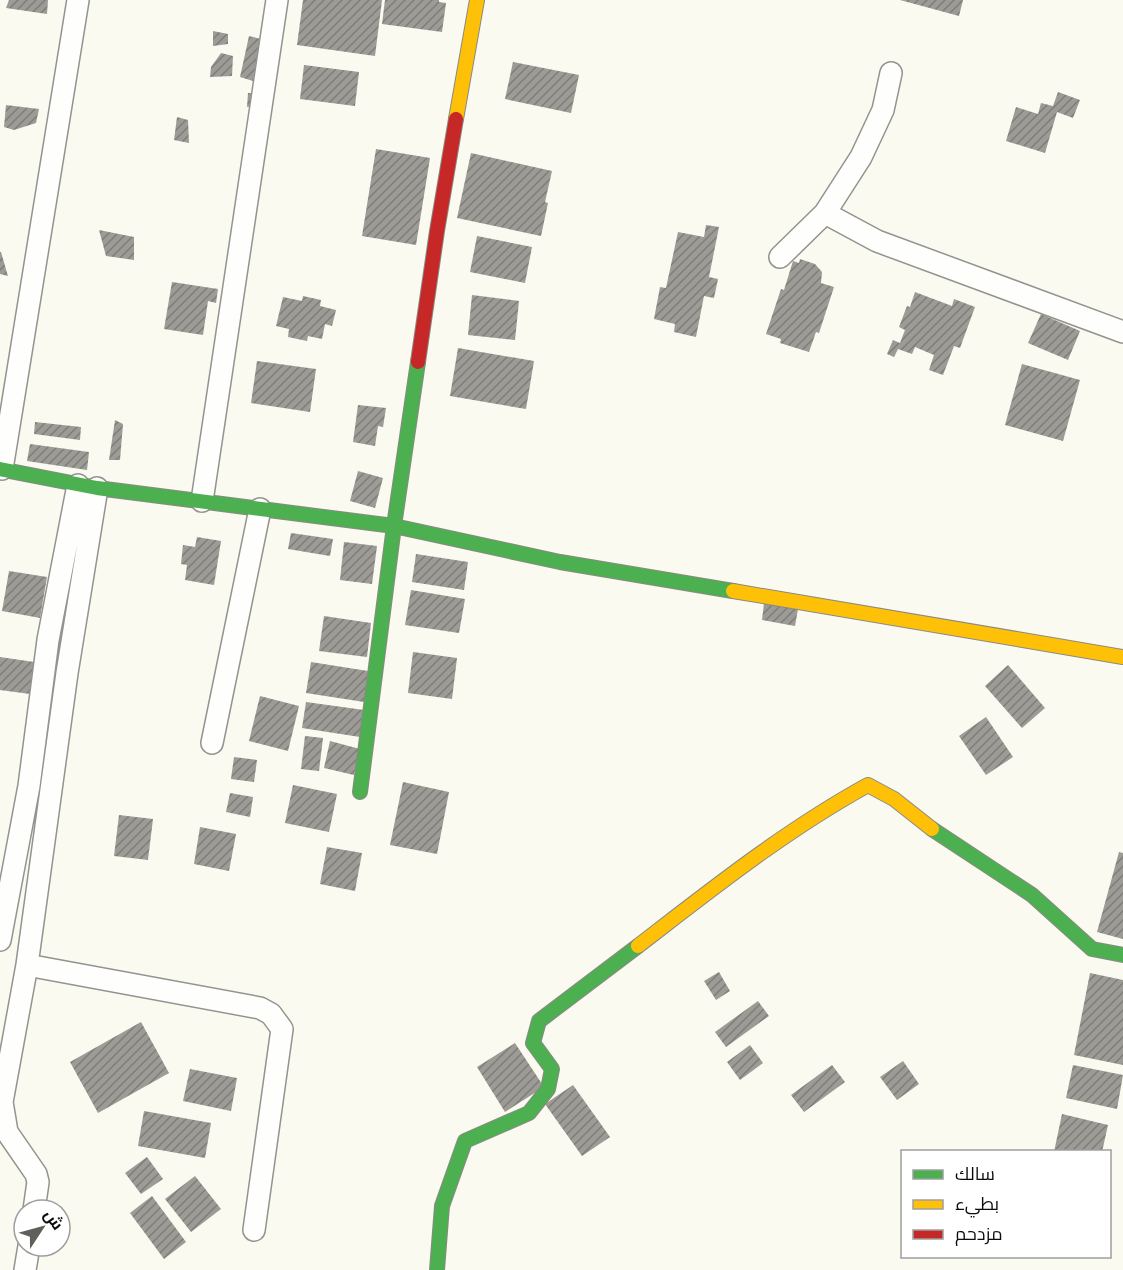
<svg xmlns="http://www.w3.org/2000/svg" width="1123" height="1270" font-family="'Source Serif 4',Cairo,serif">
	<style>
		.building { fill: url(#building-hatch) }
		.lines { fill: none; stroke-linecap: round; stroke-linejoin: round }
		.street-casing { stroke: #93938f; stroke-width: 24 }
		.fast-casing { stroke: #8a8a85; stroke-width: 16 }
		.slow-casing { stroke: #8a8a85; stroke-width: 16 }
		.jam-casing { stroke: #8a8a85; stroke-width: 16 }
		.street { stroke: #fefefd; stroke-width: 21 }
		.fast { stroke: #4caf50; stroke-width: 14 }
		.slow { stroke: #ffc107; stroke-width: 14 }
		.jam { stroke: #c62828; stroke-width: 14 }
	</style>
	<defs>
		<pattern id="building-hatch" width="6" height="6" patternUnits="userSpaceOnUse" patternTransform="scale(1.5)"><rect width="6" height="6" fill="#9c9b96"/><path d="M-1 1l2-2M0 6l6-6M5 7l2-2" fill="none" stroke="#7e7d79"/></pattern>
	</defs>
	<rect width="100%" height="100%" fill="#fafaf0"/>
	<!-- building -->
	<path class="building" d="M 9,0 L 48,0 L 47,14 L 6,8 Z
		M 303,0 L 382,0 L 375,56 L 297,45 Z
		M 385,0 L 439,0 L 439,2 L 446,3 L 442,32 L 382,24 Z
		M 900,0 L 963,0 L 959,16 Z
		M 213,31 L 228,34 L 228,44 L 213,46 Z
		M 249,36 L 261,39 L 253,81 L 240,77 Z
		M 221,53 L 233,56 L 232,76 L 210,77 L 211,67 Z
		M 513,62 L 579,75 L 571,113 L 505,99 Z
		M 304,65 L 359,72 L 355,106 L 300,99 Z
		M 1058,92 L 1080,100 L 1073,118 L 1057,112 L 1045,153 L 1006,141 L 1016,107 L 1038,114 L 1041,103 L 1053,106 Z
		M 248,93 L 256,93 L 255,106 L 247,107 Z
		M 6,105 L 39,109 L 36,123 L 14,130 L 4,127 Z
		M 177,117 L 188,120 L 189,143 L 174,140 Z
		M 376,149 L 430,158 L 416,245 L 362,236 Z
		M 471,153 L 552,171 L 545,202 L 548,203 L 541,236 L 457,218 Z
		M 706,225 L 719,227 L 709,277 L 718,279 L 714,298 L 704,296 L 696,337 L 674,332 L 675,324 L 654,319 L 660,287 L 666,288 L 678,232 L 704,237 Z
		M 99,230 L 134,237 L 134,260 L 106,256 Z
		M 477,236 L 532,247 L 525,283 L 470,272 Z
		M 0,252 L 1,252 L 8,276 L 0,274 Z
		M 800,259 L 815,264 L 822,272 L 821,283 L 834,287 L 819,333 L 816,332 L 809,352 L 780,343 L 781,339 L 766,334 L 781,289 L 784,290 L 793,261 L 799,263 Z
		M 172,282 L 218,289 L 216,303 L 208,301 L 203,335 L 164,329 Z
		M 915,292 L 952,306 L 954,299 L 975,307 L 960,348 L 954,346 L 943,375 L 929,370 L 934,355 L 915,347 L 912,354 L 898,349 L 894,357 L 887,354 L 893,340 L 900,343 L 905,330 L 899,327 L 907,306 L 910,307 Z
		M 472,295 L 519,301 L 515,340 L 468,335 Z
		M 303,296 L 321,300 L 320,306 L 336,310 L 332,326 L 325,324 L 322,339 L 308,336 L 307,341 L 288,337 L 289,329 L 276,326 L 283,297 L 302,301 Z
		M 1041,314 L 1080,331 L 1068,360 L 1028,343 Z
		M 458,348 L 534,361 L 526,409 L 450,396 Z
		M 257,361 L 316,369 L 310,412 L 251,403 Z
		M 1022,364 L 1080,380 L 1063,441 L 1005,425 Z
		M 358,405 L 386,408 L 383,427 L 378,426 L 375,446 L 353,442 Z
		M 115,420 L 123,424 L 120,460 L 109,460 Z
		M 35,422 L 81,427 L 80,440 L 34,434 Z
		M 30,444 L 89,452 L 87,470 L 27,461 Z
		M 358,471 L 383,478 L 375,508 L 350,501 Z
		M 291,533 L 333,539 L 330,556 L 288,549 Z
		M 197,537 L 221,541 L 214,585 L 185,580 L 187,565 L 181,564 L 183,545 L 195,547 Z
		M 344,542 L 377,546 L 372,584 L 340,580 Z
		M 416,554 L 468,562 L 464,590 L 412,582 Z
		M 9,571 L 47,577 L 40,618 L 2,611 Z
		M 411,590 L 465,599 L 459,633 L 405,625 Z
		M 764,603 L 798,609 L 795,626 L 762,620 Z
		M 324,616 L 371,623 L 367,657 L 319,651 Z
		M 413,652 L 457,658 L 452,699 L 408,693 Z
		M 0,657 L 34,662 L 30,694 L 0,690 Z
		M 311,662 L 368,671 L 364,702 L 306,693 Z
		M 1008,665 L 1045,708 L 1022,728 L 985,686 Z
		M 260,696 L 299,706 L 288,751 L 249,741 Z
		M 306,702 L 364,710 L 360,737 L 302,728 Z
		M 986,717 L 1013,757 L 986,775 L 959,736 Z
		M 305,736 L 323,738 L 319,771 L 301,769 Z
		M 330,741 L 360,749 L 354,775 L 324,768 Z
		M 234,757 L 257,760 L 254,782 L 231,779 Z
		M 403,782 L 449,792 L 437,854 L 390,845 Z
		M 293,785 L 337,794 L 329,832 L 285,823 Z
		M 230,793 L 253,797 L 250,817 L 226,812 Z
		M 119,815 L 153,819 L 148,860 L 114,856 Z
		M 200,827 L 236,834 L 229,871 L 194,864 Z
		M 327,847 L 362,853 L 355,891 L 320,884 Z
		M 1119,852 L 1123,853 L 1123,939 L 1097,932 Z
		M 719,972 L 730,991 L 716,1000 L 704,981 Z
		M 1090,973 L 1123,980 L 1123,1065 L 1074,1055 Z
		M 758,1001 L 769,1016 L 726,1047 L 715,1032 Z
		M 141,1022 L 169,1073 L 98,1113 L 70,1062 Z
		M 515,1043 L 544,1087 L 505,1112 L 477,1067 Z
		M 750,1045 L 763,1063 L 740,1080 L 727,1062 Z
		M 903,1061 L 919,1084 L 897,1100 L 880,1077 Z
		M 832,1065 L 845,1082 L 804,1112 L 791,1095 Z
		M 1073,1065 L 1123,1075 L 1117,1109 L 1066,1098 Z
		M 190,1069 L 237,1078 L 231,1111 L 183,1101 Z
		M 573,1085 L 610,1137 L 582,1156 L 545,1104 Z
		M 144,1111 L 211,1123 L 205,1158 L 138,1146 Z
		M 1062,1114 L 1108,1125 L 1102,1152 L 1054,1152 Z
		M 147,1157 L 163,1179 L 141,1194 L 125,1173 Z
		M 195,1176 L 221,1209 L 191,1232 L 165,1199 Z
		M 152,1196 L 186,1242 L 164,1259 L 130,1213 Z"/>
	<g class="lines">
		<!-- street casing -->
		<g class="street-casing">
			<path id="street" d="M 825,213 L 877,241 L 1123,332
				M 780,257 L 825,213 L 861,157 L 883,110 L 891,73
				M 2,469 L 78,0
				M 202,501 L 277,0
				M 212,743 L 260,509
				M 0,940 L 29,786 L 48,640 L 78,485
				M 27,965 L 260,1008 L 271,1014 L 282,1029 L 254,1230
				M 34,1210 L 38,1182 L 36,1174 L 7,1132 L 2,1102 L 27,965 L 67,673 L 97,488
				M 25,1270 L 29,1246"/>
		</g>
		<!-- fast casing -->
		<g class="fast-casing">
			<path id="fast" d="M 0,469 L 97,488 L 394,526 L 560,562 L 733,591
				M 360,792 L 394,526 L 418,362
				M 932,829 L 1032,895 L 1092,949 L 1123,955
				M 437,1270 L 442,1206 L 465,1141 L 529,1113 L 548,1089 L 552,1069 L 533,1043 L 539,1021 L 638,946"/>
		</g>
		<!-- slow casing -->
		<g class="slow-casing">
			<path id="slow" d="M 456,119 L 477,0
				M 733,591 L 1123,657
				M 638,946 C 712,889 786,830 868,785 L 894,799 L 932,829"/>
		</g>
		<!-- jam casing -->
		<g class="jam-casing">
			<path id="jam" d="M 418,362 L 437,231 L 456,119"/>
		</g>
		<!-- street -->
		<use href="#street" class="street"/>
		<!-- fast -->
		<use href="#fast" class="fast"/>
		<!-- slow -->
		<use href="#slow" class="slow"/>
		<!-- jam -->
		<use href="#jam" class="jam"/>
	</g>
	<!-- legend -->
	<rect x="901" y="1150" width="210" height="108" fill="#ffffff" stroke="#9e9e9e" stroke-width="1.5"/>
	<rect x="913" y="1170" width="30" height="9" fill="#4caf50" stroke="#9e9e9e" stroke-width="1.5"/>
	<text x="955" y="1180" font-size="18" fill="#0c0c0c">سالك</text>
	<rect x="913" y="1200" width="30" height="9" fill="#ffc107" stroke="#9e9e9e" stroke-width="1.5"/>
	<text x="955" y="1210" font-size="18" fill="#0c0c0c">بطيء</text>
	<rect x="913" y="1230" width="30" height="9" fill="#c62828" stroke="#9e9e9e" stroke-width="1.5"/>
	<text x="955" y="1240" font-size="18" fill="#0c0c0c">مزدحم</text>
	<!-- north arrow -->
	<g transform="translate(42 1228) rotate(54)"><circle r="28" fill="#ffffff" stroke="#9e9e9e" stroke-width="1.5"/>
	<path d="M0-4.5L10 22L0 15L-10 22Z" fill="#5f5f5c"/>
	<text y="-9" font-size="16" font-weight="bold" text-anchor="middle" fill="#0c0c0c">ش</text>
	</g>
</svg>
